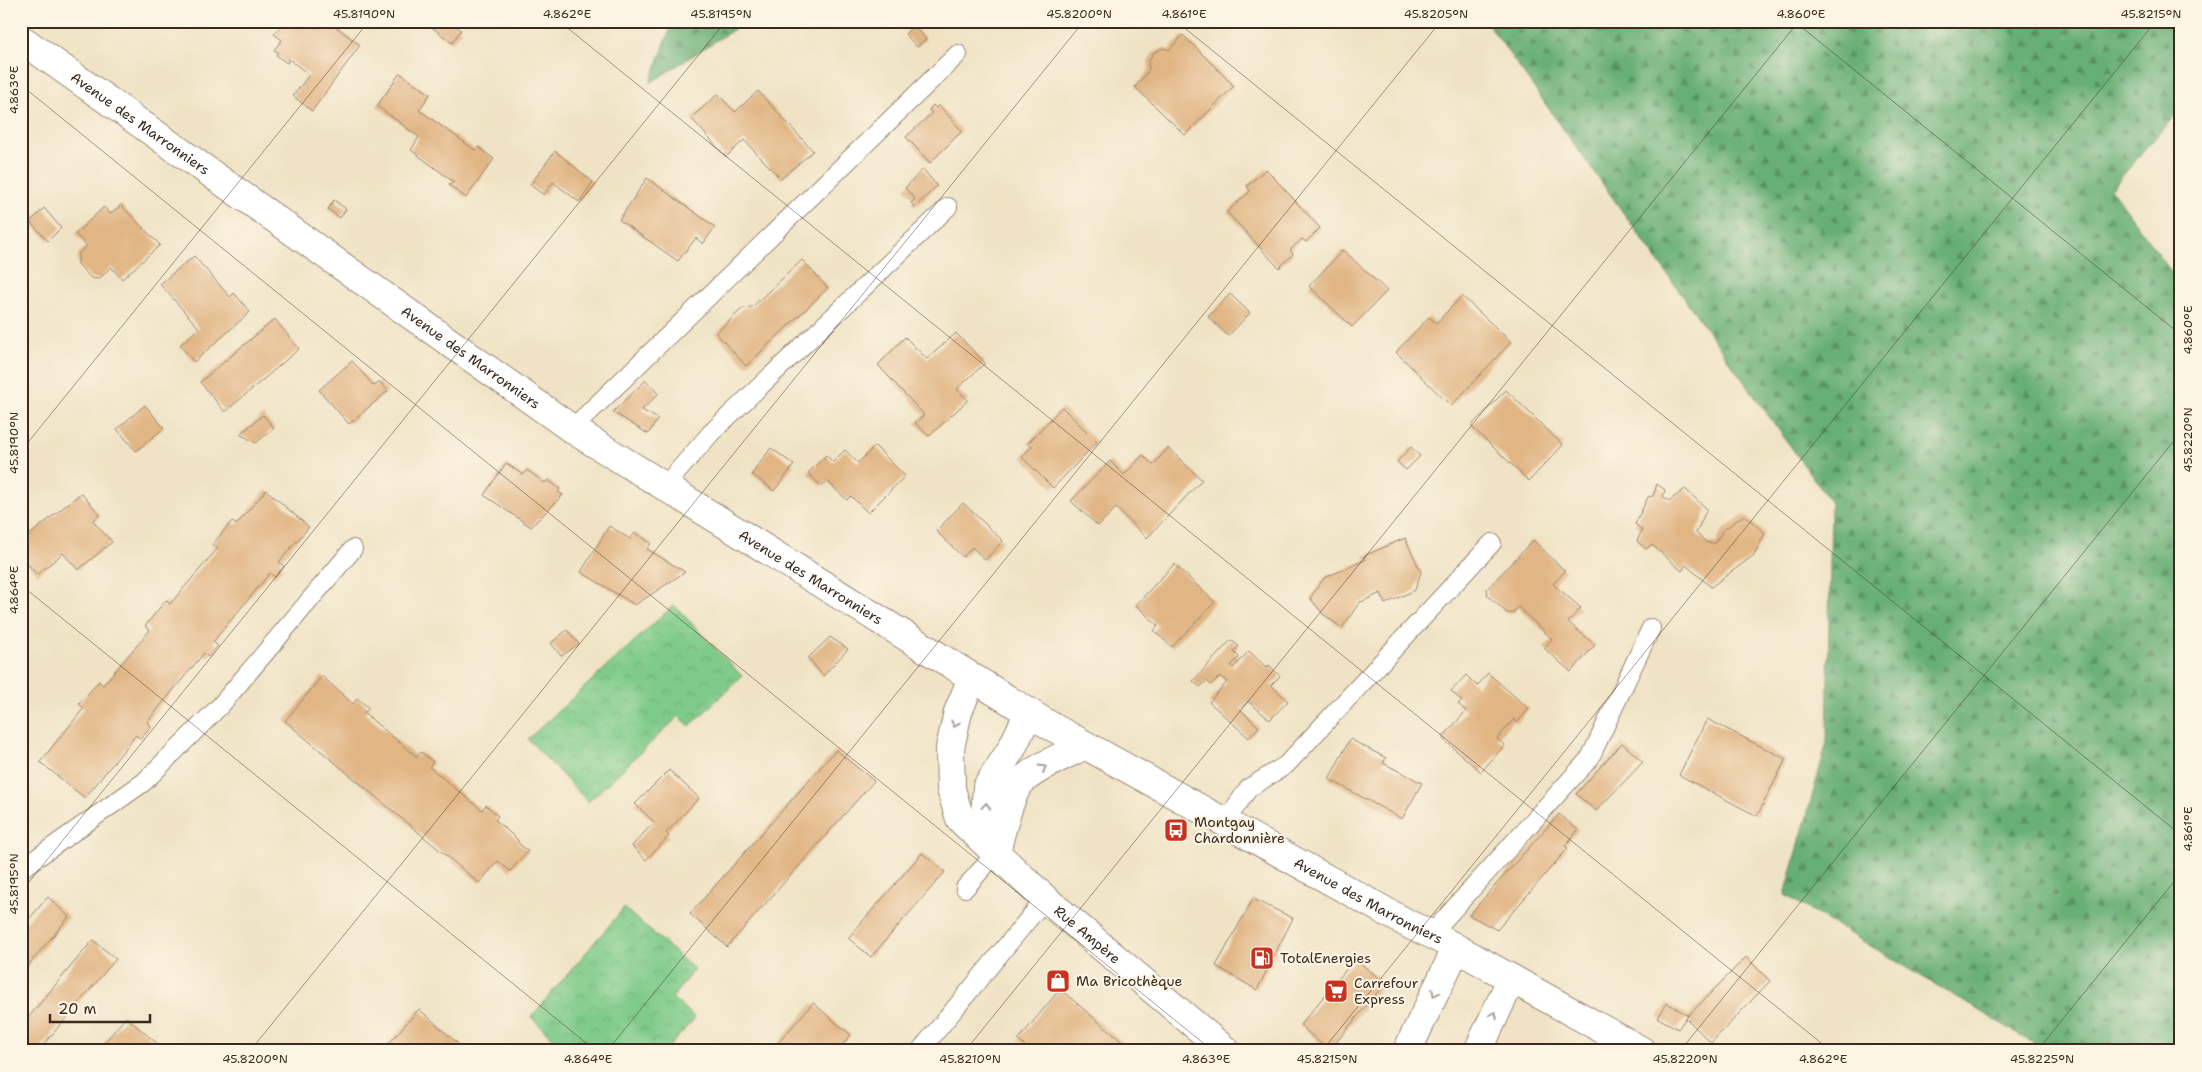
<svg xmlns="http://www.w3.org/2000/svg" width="2202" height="1072" font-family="'Shantell Sans',sans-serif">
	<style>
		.forest { fill: url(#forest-firs); stroke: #516c4a }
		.park { fill: url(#park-crowns); stroke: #5d7a54 }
		.building { fill: #e1b584 }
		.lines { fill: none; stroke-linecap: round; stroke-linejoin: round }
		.lane-casing { stroke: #968672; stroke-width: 20 }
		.street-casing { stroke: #968672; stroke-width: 30 }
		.primary-casing { stroke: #968672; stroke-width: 30 }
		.lane { stroke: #fff; stroke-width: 18 }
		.street { stroke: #fff; stroke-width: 28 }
		.primary { stroke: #fff; stroke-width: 28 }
		.oneway { stroke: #a79f9a }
		.ticks { fill: none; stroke: #3b2a1e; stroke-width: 1; stroke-opacity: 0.45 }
		.labels { text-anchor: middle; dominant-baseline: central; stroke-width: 4; stroke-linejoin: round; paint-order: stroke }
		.street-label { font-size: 14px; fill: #3b2a1e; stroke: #fcf5e5 }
		.poi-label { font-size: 14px; fill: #3b2a1e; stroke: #fcf5e5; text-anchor: start }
		.neatline { fill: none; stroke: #3b2a1e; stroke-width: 2 }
		.ticks-label { font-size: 12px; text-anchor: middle; fill: #3b2a1e }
	</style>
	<defs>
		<pattern id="forest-firs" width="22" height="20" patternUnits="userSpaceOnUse" patternTransform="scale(1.25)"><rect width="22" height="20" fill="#67af75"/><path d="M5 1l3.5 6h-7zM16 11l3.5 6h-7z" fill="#568f5f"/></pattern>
		<pattern id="park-crowns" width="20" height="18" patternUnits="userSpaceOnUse" patternTransform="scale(1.25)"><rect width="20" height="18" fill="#7fcb89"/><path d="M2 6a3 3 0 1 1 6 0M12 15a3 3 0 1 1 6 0" fill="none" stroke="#6fae76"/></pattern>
	</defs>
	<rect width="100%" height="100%" fill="#fcf5e5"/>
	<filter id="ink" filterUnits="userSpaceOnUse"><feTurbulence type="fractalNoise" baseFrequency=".02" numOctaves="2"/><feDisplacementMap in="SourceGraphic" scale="10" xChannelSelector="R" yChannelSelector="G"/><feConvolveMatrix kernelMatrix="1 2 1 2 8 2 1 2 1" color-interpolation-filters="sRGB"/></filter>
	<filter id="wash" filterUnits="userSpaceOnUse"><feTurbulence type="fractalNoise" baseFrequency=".0096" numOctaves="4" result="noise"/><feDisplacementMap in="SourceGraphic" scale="20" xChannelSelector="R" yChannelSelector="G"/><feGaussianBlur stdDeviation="1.12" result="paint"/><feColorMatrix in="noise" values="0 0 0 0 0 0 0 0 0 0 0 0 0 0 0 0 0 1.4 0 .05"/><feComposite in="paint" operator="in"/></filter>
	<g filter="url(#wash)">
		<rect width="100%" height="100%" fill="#f0e3c5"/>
		<!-- forest -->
		<path class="forest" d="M 673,21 L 747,21 L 650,83 Z
			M 1486,21 L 2181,21 L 2181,108 L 2111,189 L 2181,285 L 2181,1051 L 2047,1051 L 1785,895 L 1827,742 L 1831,503 Z"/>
		<!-- park -->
		<path class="park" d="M 674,605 L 742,676 L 690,726 L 679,716 L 588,802 L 528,739 Z
			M 624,908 L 694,969 L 672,998 L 695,1018 L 665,1051 L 566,1051 L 531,1017 Z"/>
		<g id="blocks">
			<!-- building -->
			<path class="building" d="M 285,21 L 292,25 L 295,21 L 307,21 L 316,28 L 322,21 L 328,21 L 360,45 L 312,111 L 293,96 L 309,75 L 289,59 L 287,63 L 276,55 L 278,52 L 274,50 L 282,40 L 274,34 Z
				M 424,21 L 448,21 L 461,30 L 452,43 Z
				M 913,26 L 926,39 L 917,47 L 905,34 Z
				M 1183,35 L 1234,86 L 1185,135 L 1135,87 L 1149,70 L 1148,62 L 1153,53 L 1163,48 L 1169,50 Z
				M 400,73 L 430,94 L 419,110 L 475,150 L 478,147 L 494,159 L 466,198 L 449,185 L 454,182 L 411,150 L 419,137 L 377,106 Z
				M 758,91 L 813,151 L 781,179 L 744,140 L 726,157 L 691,118 L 718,94 L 735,112 Z
				M 933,105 L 936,108 L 939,105 L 962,131 L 930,163 L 906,137 L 932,113 L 929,110 Z
				M 555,151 L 593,182 L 579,202 L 553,182 L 544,195 L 530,185 Z
				M 923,169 L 937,186 L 915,207 L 911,203 L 915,199 L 905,188 Z
				M 1266,169 L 1320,228 L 1306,242 L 1302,239 L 1290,250 L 1293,254 L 1279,268 L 1227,212 L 1250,191 L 1247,186 Z
				M 647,178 L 715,227 L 703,244 L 696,238 L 678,261 L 619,220 Z
				M 21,199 L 30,208 L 21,217 Z
				M 334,200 L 346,209 L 340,218 L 328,209 Z
				M 121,205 L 160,245 L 122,279 L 111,267 L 99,279 L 91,278 L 78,264 L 78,254 L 87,246 L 75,234 L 104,207 L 110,214 Z
				M 44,208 L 61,228 L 48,241 L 30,222 Z
				M 1343,250 L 1387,291 L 1352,327 L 1309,286 Z
				M 194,256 L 230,297 L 234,293 L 250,312 L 194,362 L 180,345 L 199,328 L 160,284 Z
				M 802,260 L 828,288 L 746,366 L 716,333 L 743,308 L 752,307 Z
				M 1230,294 L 1250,313 L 1228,336 L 1208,317 Z
				M 1462,296 L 1511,342 L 1451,406 L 1396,352 L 1429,317 L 1436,323 Z
				M 275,319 L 299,349 L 225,412 L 200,382 Z
				M 956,333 L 985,363 L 957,389 L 968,400 L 929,436 L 915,423 L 924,415 L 878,365 L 905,337 L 927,359 Z
				M 352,361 L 374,386 L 380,382 L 388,391 L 349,424 L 319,390 Z
				M 646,380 L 658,394 L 642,410 L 658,419 L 648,434 L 613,412 Z
				M 1506,390 L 1563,445 L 1529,481 L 1471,426 Z
				M 145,405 L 164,428 L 136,451 L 117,429 Z
				M 1062,407 L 1097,442 L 1053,488 L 1022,457 L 1032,446 L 1028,443 Z
				M 263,415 L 274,428 L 256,443 L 240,434 Z
				M 875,446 L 905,476 L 868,513 L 851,496 L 847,500 L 827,481 L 821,486 L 808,473 L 826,455 L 833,462 L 845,450 L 858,463 Z
				M 1411,447 L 1420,456 L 1406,470 L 1397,462 Z
				M 771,448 L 794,465 L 774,491 L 752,474 Z
				M 1168,448 L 1202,480 L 1147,538 L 1116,508 L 1098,526 L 1071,501 L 1110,461 L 1124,475 L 1143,455 L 1153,465 Z
				M 506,463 L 523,475 L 527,470 L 545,483 L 548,480 L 560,489 L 558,492 L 563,495 L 531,527 L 484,495 Z
				M 1657,484 L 1665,490 L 1663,497 L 1669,501 L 1685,489 L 1707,509 L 1696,533 L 1707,543 L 1716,543 L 1722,531 L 1744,515 L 1765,533 L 1754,555 L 1711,587 L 1686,565 L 1682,571 L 1652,545 L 1646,549 L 1637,541 L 1642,530 L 1635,524 L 1648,497 L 1653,496 Z
				M 266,490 L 309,527 L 279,562 L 284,566 L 275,577 L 270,573 L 213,642 L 218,646 L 208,657 L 204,653 L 147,722 L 151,726 L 140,739 L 136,735 L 85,798 L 40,762 L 84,708 L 79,704 L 99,681 L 103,685 L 150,630 L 145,626 L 166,600 L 170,604 L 218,548 L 212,545 L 232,521 L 236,525 Z
				M 81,493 L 100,515 L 93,521 L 112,542 L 78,570 L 63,553 L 37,575 L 21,556 L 21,542 Z
				M 963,503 L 1003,541 L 985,560 L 972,547 L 963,557 L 936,531 Z
				M 609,526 L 630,539 L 635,533 L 651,543 L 647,549 L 685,572 L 635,605 L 581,572 Z
				M 1405,538 L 1421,572 L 1415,590 L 1385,604 L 1381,593 L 1359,603 L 1342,628 L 1323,614 L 1310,598 L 1324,578 L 1365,560 L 1364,556 Z
				M 1533,540 L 1565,571 L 1553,584 L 1581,608 L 1568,622 L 1595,645 L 1571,672 L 1544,648 L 1552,639 L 1518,607 L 1513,613 L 1507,613 L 1488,596 L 1487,589 Z
				M 1174,564 L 1215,602 L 1172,647 L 1154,631 L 1158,626 L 1136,605 Z
				M 567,630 L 579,644 L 561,656 L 551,643 Z
				M 830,637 L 848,649 L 823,676 L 808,658 Z
				M 1231,640 L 1239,646 L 1234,652 L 1239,657 L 1231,666 L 1233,668 L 1249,651 L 1267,668 L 1269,665 L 1280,676 L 1271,685 L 1288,701 L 1270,720 L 1248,701 L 1240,709 L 1259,727 L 1249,738 L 1209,702 L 1227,682 L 1220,676 L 1211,685 L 1207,681 L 1200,687 L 1193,681 Z
				M 1488,673 L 1529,709 L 1517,723 L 1514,719 L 1497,739 L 1505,745 L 1481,772 L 1442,738 L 1466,711 L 1458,704 L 1462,701 L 1451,691 L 1466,675 L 1477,686 Z
				M 322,676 L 353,704 L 357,698 L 369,708 L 364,713 L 417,757 L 421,752 L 433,762 L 429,767 L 482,810 L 486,805 L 498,816 L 495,820 L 518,840 L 518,843 L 528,851 L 510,871 L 498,861 L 479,883 L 285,721 Z
				M 1707,719 L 1786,759 L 1757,816 L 1679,775 Z
				M 1350,739 L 1386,758 L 1383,763 L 1422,783 L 1402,819 L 1329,779 Z
				M 1622,743 L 1643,762 L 1596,811 L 1576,794 Z
				M 836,750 L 874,781 L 727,947 L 690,914 Z
				M 669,770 L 699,798 L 666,833 L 669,836 L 646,860 L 632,846 L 654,822 L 635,804 Z
				M 1559,814 L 1578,830 L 1565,846 L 1568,848 L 1497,930 L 1469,915 Z
				M 922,853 L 945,872 L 871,957 L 848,938 Z
				M 48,897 L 69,917 L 21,974 L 21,928 Z
				M 1253,899 L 1293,918 L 1257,990 L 1216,966 Z
				M 93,940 L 116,959 L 38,1051 L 21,1051 L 21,1026 Z
				M 1746,957 L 1770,981 L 1711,1043 L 1686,1018 Z
				M 1355,959 L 1385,983 L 1329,1051 L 1300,1025 Z
				M 1060,989 L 1133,1051 L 1031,1051 L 1018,1040 Z
				M 813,1003 L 851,1035 L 837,1051 L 771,1051 Z
				M 1667,1003 L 1688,1015 L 1678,1029 L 1658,1018 Z
				M 419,1009 L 464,1049 L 466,1048 L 470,1051 L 384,1049 Z
				M 126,1017 L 166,1051 L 97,1051 Z"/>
		</g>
	</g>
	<g filter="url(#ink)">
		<use href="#blocks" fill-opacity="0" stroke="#968672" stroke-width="1"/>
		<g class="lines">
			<!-- lane casing -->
			<g class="lane-casing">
				<path id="lane" d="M 572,429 L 958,54
					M 664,487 L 711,433 L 948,207
					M 1224,823 L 1249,788 L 1286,765 L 1492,543
					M 21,869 L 144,782 L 220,706 L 353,549
					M 965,888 L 996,853
					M 1431,934 L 1590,758 L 1651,628
					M 920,1051 L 1045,899"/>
			</g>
			<!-- street casing -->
			<g class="street-casing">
				<g id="street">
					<path id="s1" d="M 972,678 L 958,712 L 950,748 L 951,789 L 960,819 L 1045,899 L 1226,1051"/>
					<path d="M 995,852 L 985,814 L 987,787 L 1012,748 L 1029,712"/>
					<path d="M 996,852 C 1001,834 1009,795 1021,782 C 1036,767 1066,755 1085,745"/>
					<path d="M 1407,1051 L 1456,949"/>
					<path d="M 1478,1051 L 1511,980"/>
				</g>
			</g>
			<!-- primary casing -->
			<g class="primary-casing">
				<g id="primary">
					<path id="s2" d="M 21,39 L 572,429 L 1049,725 L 1412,926 L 1431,934 L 1642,1051"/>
				</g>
			</g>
			<!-- lane -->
			<use href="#lane" class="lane"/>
			<!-- street -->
			<use href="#street" class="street"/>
			<!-- primary -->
			<use href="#primary" class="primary"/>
		</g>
		<!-- one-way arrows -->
		<defs><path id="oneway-chevron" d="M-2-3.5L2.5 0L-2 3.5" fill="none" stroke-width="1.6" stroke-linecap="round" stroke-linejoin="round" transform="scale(1.25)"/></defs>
		<g class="oneway">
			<use href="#oneway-chevron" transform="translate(955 724) rotate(102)"/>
			<use href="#oneway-chevron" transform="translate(1043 768) rotate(-31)"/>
			<use href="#oneway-chevron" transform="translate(986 806) rotate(-86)"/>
			<use href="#oneway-chevron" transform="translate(1435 993) rotate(116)"/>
			<use href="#oneway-chevron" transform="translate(1494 1015) rotate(-65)"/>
		</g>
	</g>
	<!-- ticks -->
	<path class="ticks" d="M 559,21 L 1831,1051M 1176,21 L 2181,835M 1794,21 L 2181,335M 21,85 L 1213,1051M 21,451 L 369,21M 21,585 L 596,1051M 21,892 L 726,21M 250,1051 L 1084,21M 607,1051 L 1441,21M 965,1051 L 1799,21M 1322,1051 L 2156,21M 1680,1051 L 2181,432M 2037,1051 L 2181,873"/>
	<!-- icons -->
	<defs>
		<g id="bus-square" transform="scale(1.25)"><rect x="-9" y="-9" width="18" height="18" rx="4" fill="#c8321e" stroke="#fcf5e5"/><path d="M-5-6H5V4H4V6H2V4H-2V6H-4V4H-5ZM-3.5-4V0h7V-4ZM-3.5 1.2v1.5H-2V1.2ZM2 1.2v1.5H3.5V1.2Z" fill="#fff"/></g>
		<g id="fuel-square" transform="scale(1.25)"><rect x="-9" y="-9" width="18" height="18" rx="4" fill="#c8321e" stroke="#fcf5e5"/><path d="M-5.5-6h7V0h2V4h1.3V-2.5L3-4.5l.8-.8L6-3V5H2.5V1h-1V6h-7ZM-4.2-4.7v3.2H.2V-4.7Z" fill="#fff"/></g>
		<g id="shop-square" transform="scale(1.25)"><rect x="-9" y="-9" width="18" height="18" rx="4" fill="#c8321e" stroke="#fcf5e5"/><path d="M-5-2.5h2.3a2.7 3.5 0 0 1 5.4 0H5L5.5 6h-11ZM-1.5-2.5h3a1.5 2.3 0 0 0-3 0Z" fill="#fff"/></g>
		<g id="supermarket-square" transform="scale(1.25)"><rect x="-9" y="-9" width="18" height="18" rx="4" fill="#c8321e" stroke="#fcf5e5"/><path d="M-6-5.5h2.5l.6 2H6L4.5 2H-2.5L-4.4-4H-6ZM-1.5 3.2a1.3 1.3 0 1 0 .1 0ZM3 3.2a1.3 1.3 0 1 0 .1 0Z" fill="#fff"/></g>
	</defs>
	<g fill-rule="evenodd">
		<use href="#bus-square" x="1176" y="830"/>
		<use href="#fuel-square" x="1262" y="958"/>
		<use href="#shop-square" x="1058" y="981"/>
		<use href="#supermarket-square" x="1336" y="991"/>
	</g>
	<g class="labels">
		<!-- street labels -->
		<g class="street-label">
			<text stroke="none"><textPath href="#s2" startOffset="146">Avenue des Marronniers</textPath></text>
			<text stroke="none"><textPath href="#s2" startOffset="551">Avenue des Marronniers</textPath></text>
			<text stroke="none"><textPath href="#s2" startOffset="956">Avenue des Marronniers</textPath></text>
			<text stroke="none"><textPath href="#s2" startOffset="1601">Avenue des Marronniers</textPath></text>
			<text stroke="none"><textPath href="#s1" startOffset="318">Rue Ampère</textPath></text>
		</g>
		<!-- poi labels -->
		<g class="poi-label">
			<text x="1194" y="822">Montgay<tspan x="1194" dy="16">Chardonnière</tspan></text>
			<text x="1280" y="958">TotalEnergies</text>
			<text x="1076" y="981">Ma Bricothèque</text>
			<text x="1354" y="983">Carrefour<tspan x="1354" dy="16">Express</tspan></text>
		</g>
	</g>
	<!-- margin -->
	<rect width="2202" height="1072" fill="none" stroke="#fcf5e5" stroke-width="55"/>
	<!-- scale -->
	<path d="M50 1014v8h100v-8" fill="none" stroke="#3b2a1e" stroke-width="2.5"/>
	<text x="58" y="1014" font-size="15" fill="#3b2a1e" stroke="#fcf5e5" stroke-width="4" paint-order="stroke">20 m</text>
	<rect x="28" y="28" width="2146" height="1016" class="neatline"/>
	<g class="ticks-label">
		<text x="364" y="18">45.8190°N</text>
		<text x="567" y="18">4.862°E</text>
		<text x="721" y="18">45.8195°N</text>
		<text x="1079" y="18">45.8200°N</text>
		<text x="1184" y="18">4.861°E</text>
		<text x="1436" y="18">45.8205°N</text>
		<text x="1801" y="18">4.860°E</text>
		<text x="2151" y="18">45.8215°N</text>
		<text transform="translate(14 90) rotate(-90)" y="4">4.863°E</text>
		<text transform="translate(2188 330) rotate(-90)" y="4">4.860°E</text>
		<text transform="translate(2188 440) rotate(-90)" y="4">45.8220°N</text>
		<text transform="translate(14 443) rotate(-90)" y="4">45.8190°N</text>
		<text transform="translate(14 590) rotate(-90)" y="4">4.864°E</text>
		<text transform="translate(2188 829) rotate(-90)" y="4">4.861°E</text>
		<text transform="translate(14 884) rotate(-90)" y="4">45.8195°N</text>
		<text x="255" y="1063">45.8200°N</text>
		<text x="588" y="1063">4.864°E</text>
		<text x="970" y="1063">45.8210°N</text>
		<text x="1206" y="1063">4.863°E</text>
		<text x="1327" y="1063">45.8215°N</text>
		<text x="1685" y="1063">45.8220°N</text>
		<text x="1823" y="1063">4.862°E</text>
		<text x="2042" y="1063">45.8225°N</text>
	</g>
</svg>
